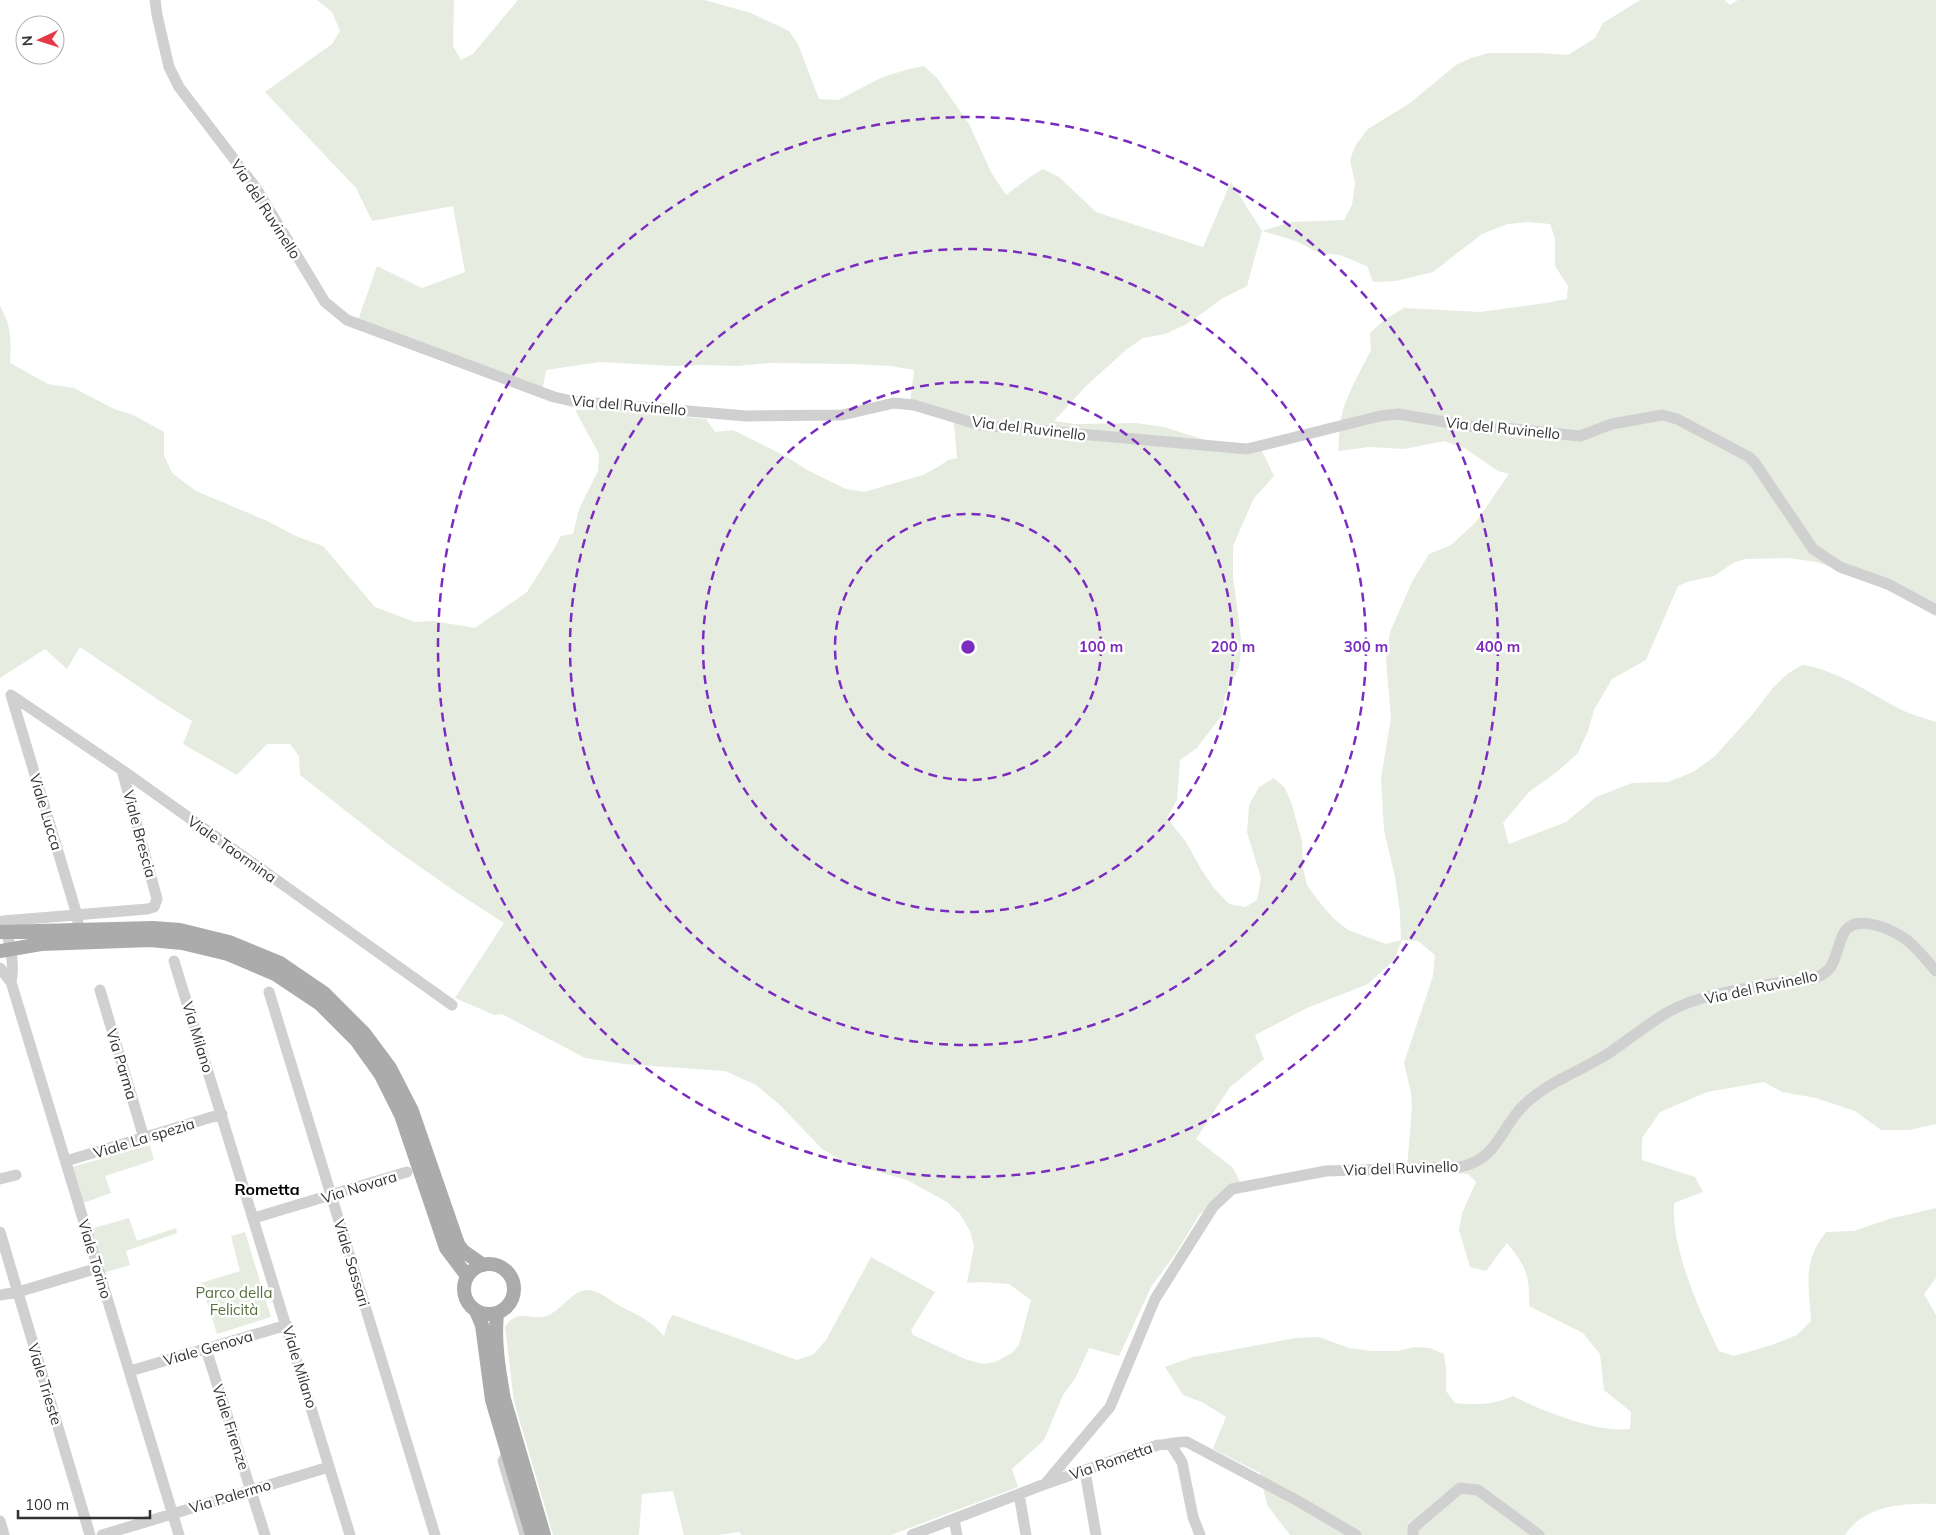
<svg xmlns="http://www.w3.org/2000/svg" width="1936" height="1535" font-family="Mulish,sans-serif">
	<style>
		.green { fill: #e6ecdf; fill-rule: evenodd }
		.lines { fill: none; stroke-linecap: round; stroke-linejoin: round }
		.minor { stroke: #d0d0d0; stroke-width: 11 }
		.major { stroke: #ababab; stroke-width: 14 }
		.ring { fill: none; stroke: #7b2cbf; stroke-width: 2.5; stroke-dasharray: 9 6 }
		.labels { text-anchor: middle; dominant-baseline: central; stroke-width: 5; stroke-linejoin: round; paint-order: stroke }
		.street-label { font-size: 15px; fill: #333; stroke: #fff }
		.park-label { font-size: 15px; fill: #56703f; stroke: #fff }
		.neighbourhood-label { font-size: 16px; font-weight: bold; fill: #000; stroke: #fff }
		.centre { fill: #7b2cbf; stroke: #fff; stroke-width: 2.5 }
		.ring-label { font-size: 15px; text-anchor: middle; font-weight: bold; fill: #7b2cbf; stroke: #fff; stroke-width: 5; stroke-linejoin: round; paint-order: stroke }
	</style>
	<rect width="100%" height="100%" fill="#fff"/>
	<!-- green -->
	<path class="green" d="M 317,0 L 454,0 L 453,46 L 461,60 L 473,54 L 518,0 L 704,0 L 751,13 L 789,31 L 798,44 L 819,99 L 838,100 L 883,77 L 909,69 L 924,66 L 937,78 L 969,124 L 991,172 L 1006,195 L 1030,177 L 1043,169 L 1059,177 L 1096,212 L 1203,247 L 1231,182 L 1262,231 L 1291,222 L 1344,220 L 1352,205 L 1355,183 L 1350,160 L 1355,146 L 1368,129 L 1410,103 L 1456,65 L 1471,58 L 1489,53 L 1538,53 L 1568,55 L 1595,38 L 1603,23 L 1640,0 L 1725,0 L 1730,5 L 1738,0 L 1936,0 L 1936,615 L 1885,589 L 1854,576 L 1817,562 L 1788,558 L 1745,559 L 1733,563 L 1714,576 L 1690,581 L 1678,586 L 1646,660 L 1612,679 L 1594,710 L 1588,731 L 1578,753 L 1558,771 L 1529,792 L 1503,823 L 1509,844 L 1566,822 L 1596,797 L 1632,783 L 1668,782 L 1693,772 L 1714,757 L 1752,715 L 1772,689 L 1787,674 L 1802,665 C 1837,670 1866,691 1896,707 C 1909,714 1923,718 1936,722 L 1936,1124 L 1909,1130 L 1881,1130 L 1855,1111 L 1816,1098 L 1782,1092 L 1764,1082 L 1707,1092 L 1660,1112 L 1642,1138 L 1642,1160 L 1695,1177 L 1703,1192 L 1674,1203 C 1671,1248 1699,1310 1719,1351 L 1734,1356 L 1772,1345 L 1797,1335 L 1811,1321 C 1809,1284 1802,1263 1826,1232 L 1854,1231 L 1889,1219 L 1936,1208 L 1936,1278 L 1924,1294 L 1936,1315 L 1936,1504 C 1903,1503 1865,1505 1845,1535 L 1290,1535 L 1267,1505 L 1260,1473 L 1213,1449 L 1226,1417 L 1202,1402 L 1183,1395 L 1165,1367 L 1193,1357 L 1296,1338 L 1319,1337 L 1349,1348 L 1372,1351 L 1398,1351 L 1414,1347 L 1430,1348 L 1444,1354 L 1446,1368 L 1446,1391 L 1455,1403 C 1476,1405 1493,1405 1513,1396 C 1542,1411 1598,1433 1630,1429 L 1631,1412 L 1604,1390 L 1600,1354 L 1583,1333 L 1529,1306 C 1530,1276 1526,1266 1507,1243 L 1486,1271 L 1470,1267 L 1459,1230 L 1462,1213 L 1476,1182 L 1468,1174 L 1407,1169 L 1412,1107 L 1411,1092 L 1404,1063 L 1433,976 L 1435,955 L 1418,941 L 1402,940 L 1394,960 L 1368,984 L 1307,1008 L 1255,1035 L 1264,1059 L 1230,1087 L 1196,1139 L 1233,1168 L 1243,1188 L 1227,1192 L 1199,1215 L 1176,1253 L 1151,1287 L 1119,1356 L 1089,1348 L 1076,1377 L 1063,1395 L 1044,1440 L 1012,1469 L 1018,1487 L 891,1535 L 741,1535 L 740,1532 L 718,1535 L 684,1535 L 673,1491 L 642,1494 L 639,1535 L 553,1535 L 514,1401 L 505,1327 C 519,1307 529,1321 547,1316 C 558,1312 569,1296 581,1291 C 595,1286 609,1300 620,1306 C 639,1316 649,1319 664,1336 L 668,1322 L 673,1315 L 797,1360 L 814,1354 L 826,1340 L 871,1257 L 935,1292 L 911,1330 L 913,1335 L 965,1359 L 982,1364 L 995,1362 L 1012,1353 L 1019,1345 L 1031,1300 L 1009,1284 L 982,1282 L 967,1283 L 974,1246 L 970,1231 L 960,1214 L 947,1202 L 907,1180 L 844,1162 L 822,1149 L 779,1104 L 756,1085 L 725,1071 L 624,1064 L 585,1058 L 502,1014 L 494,1015 L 455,998 L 504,923 L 456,892 L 393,848 L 300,775 L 299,756 L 290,744 L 267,744 L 237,775 L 183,744 L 192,721 L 160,701 L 80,647 L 67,669 L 45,649 L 0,678 L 0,306 C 12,327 11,340 10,363 L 48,384 L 74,388 L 114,409 L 133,415 L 164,432 L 164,455 L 172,473 L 196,491 L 265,520 L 298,537 L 323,546 L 375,607 L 415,622 L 433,621 L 475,628 L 527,592 L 551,554 L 561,536 L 573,534 L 579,509 L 598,471 L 599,454 L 575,410 L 603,409 L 706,419 L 715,432 L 733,430 L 787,457 L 807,470 L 846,489 L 864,492 L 923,475 L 938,467 L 948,460 L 957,458 L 953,413 L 910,402 L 914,370 L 891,366 L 851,364 L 770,363 L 737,366 L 703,365 L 672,366 L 600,362 L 546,370 L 541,397 L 356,326 L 377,266 L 422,288 L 465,272 L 453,206 L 372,221 L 356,188 L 265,92 L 332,44 L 340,31 L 332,12 ZM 1528,222 L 1550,224 L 1555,238 L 1555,266 L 1568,286 L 1567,299 L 1546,303 L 1480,312 L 1404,308 L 1384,320 L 1370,333 L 1371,350 L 1355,381 L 1344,406 L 1340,422 L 1338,451 L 1369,447 L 1404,449 L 1444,441 L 1466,449 L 1498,471 L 1509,474 L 1476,522 L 1451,545 L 1429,554 L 1412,582 L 1390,632 L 1386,660 L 1391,718 L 1381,778 L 1384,830 L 1395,877 L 1400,912 L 1401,940 L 1386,944 L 1348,930 L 1332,917 L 1317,899 L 1307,885 L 1303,868 L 1302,841 L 1291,802 L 1285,788 L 1274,778 L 1259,787 L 1249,805 L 1247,832 L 1261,878 L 1257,900 L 1245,907 L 1229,904 L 1214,888 L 1201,869 L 1186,842 L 1167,818 L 1177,800 L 1180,760 L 1197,748 L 1222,715 L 1225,696 L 1239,667 L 1242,646 L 1233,576 L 1233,546 L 1254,498 L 1274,476 L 1260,447 L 1211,442 L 1164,427 L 1136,423 L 1076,424 L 1054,421 L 1087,385 L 1126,350 L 1143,338 L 1165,334 L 1187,324 L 1223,298 L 1247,286 L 1262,231 L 1296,241 L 1319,253 L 1340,255 L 1367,266 L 1373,282 L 1396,281 L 1433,272 L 1482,234 L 1507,224 Z
		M 150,1145 L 154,1160 L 105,1176 L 111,1193 L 83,1203 L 72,1167 Z
		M 129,1218 L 137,1241 L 176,1228 L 177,1233 L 126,1251 L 130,1265 L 103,1273 L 90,1229 Z
		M 245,1232 L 271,1317 L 217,1334 L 201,1283 L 240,1271 L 231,1236 Z"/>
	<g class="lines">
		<!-- minor -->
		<path class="minor" d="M 155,0 L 157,15 L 169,67 L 179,87 L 256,188 L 325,302 L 347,320 L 554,397 L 572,401 L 746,416 L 842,415 L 894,403 L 914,405 L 980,425 L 1247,449 L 1380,416 L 1398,414 L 1487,429 L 1504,428 L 1580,436 L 1612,424 L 1662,415 L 1677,419 L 1749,457 L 1755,463 L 1813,549 L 1840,567 L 1888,584 L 1936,610
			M 11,695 L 122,770 L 452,1005
			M 11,695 L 77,915 L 79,931
			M 3,921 L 147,909 L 154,907 L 157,899 L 122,770
			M 4,925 C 10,941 15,966 11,982
			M 174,961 L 350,1535
			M 0,968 L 11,982 L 179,1535
			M 100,990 L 144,1138
			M 269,992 L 435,1535
			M 66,1161 L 222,1114
			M 0,1179 L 16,1175
			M 254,1218 L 407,1172
			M 0,1232 L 90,1535
			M 0,1295 L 18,1292 L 98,1268
			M 206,1349 L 265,1535
			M 130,1371 L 287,1325
			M 1171,1445 L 1182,1462 L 1193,1517 L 1200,1535
			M 508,1453 L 503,1461 L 525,1535
			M 1085,1471 L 1096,1535
			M 1045,1484 L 1110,1407 L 1155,1299 L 1213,1207 L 1232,1189 L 1326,1171 L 1459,1167 C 1496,1161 1500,1130 1522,1107 C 1547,1081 1583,1071 1612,1051 C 1631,1038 1648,1024 1668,1012 C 1698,995 1743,989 1777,983 C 1788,981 1800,981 1811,979 C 1839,972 1833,953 1844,933 C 1855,912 1895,930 1908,941 C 1918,949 1927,961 1936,971
			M 1019,1494 L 1026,1535
			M 954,1519 L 957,1535
			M 0,1521 L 4,1535
			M 102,1535 L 329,1467
			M 912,1535 L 1045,1484 L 1158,1445 C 1168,1445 1177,1441 1187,1442 L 1298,1501 L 1356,1535
			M 1413,1535 L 1413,1528 L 1460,1488 L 1478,1490 L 1539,1535"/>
		<!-- major -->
		<path class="major" d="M 0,932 L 153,928 L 180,930 L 229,942 L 280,963 L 324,993 L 364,1033 L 390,1068 L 412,1111 L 458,1244 L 463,1251 L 483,1265
			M 0,951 L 41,944 L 150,940 L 182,943 L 228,954 L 275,974 L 320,1004 L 356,1040 L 381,1075 L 401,1115 L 446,1248 L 467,1276
			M464 1289a25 25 0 1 1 50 0a25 25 0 1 1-50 0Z
			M 476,1311 L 482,1325 L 492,1400 L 532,1535
			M 497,1314 C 494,1342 499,1371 504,1399 L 544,1535"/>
	</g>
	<!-- distance rings -->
	<g class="ring">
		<circle cx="968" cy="647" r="133"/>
		<circle cx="968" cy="647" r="265"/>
		<circle cx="968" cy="647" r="398"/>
		<circle cx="968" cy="647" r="530"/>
	</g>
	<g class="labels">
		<!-- street labels -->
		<g class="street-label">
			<text transform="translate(266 209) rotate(57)">Via del Ruvinello</text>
			<text transform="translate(629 405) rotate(5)">Via del Ruvinello</text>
			<text transform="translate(1029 428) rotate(7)">Via del Ruvinello</text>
			<text transform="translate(1503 428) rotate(6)">Via del Ruvinello</text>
			<text transform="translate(46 812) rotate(73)">Viale Lucca</text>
			<text transform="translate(140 834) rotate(75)">Viale Brescia</text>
			<text transform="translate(232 849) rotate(35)">Viale Taormina</text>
			<text transform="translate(1761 987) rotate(-12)">Via del Ruvinello</text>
			<text transform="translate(198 1037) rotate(73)">Via Milano</text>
			<text transform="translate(122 1064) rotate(73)">Via Parma</text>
			<text transform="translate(144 1138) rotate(-17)">Viale La spezia</text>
			<text transform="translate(1401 1168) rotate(-2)">Via del Ruvinello</text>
			<text transform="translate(359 1187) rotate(-17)">Via Novara</text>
			<text transform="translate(95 1259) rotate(73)">Viale Torino</text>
			<text transform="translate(352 1263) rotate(73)">Viale Sassari</text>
			<text transform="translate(208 1348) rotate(-16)">Viale Genova</text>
			<text transform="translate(300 1367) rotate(73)">Viale Milano</text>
			<text transform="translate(45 1384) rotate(73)">Viale Trieste</text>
			<text transform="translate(231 1427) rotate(72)">Viale Firenze</text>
			<text transform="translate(1111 1461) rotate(-19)">Via Rometta</text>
			<text transform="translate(230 1496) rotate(-17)">Via Palermo</text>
		</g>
		<!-- park labels -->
		<g class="park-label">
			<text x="234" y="1292">Parco della<tspan x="234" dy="17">Felicità</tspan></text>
		</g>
		<!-- neighbourhood labels -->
		<g class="neighbourhood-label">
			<text x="267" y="1189">Rometta</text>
		</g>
	</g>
	<circle cx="968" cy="647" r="8" class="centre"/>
	<g class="ring-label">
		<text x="1101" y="652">100 m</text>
		<text x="1233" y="652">200 m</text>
		<text x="1366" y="652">300 m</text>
		<text x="1498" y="652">400 m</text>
	</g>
	<!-- north arrow -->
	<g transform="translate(40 40) rotate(266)"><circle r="24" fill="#ffffff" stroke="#adadad"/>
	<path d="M0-4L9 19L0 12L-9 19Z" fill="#e63946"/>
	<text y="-8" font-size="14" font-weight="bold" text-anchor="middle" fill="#333333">N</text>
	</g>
	<!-- scale -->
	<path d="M18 1510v8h132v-8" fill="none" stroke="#333333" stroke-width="2.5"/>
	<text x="25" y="1510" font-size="15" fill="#333333" stroke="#ffffff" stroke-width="4" paint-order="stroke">100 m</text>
</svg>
